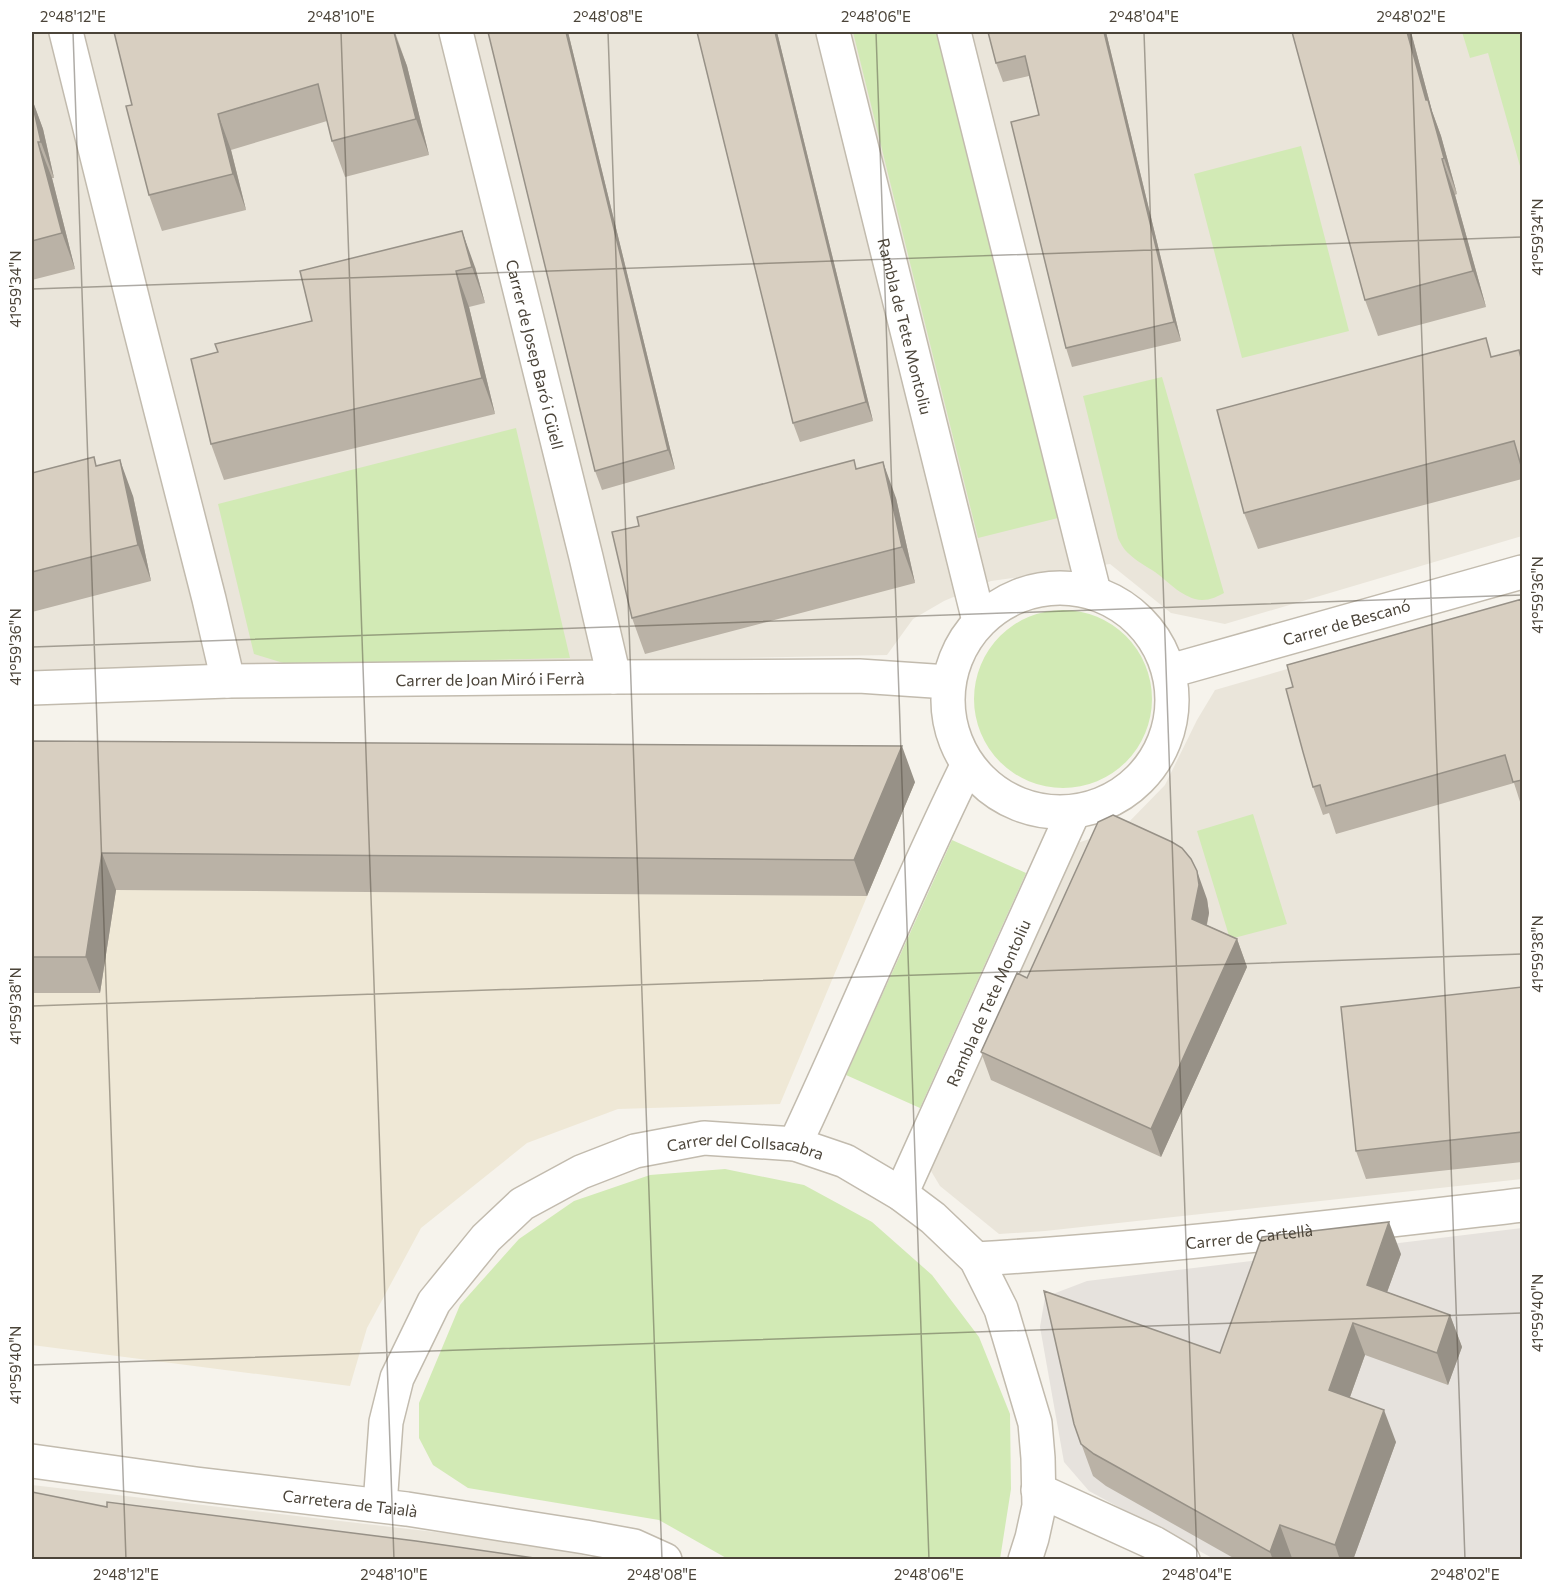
<svg xmlns="http://www.w3.org/2000/svg" width="1554" height="1591" font-family="Commissioner,sans-serif">
	<style>
		.residential { fill: #eae5da }
		.industrial { fill: #e6e2dd }
		.education { fill: #efe8d6 }
		.green { fill: #d2eab5 }
		.lines { fill: none; stroke-linecap: round; stroke-linejoin: round }
		.street-casing { stroke: #c2bbae; stroke-width: 36 }
		.street { stroke: #fff; stroke-width: 33 }
		.wall { fill: #bab2a6 }
		.shaded-wall { fill: #979187 }
		.building { fill: #d8cfc1; stroke: #979187; stroke-width: 1.5 }
		.ticks { fill: none; stroke: #4b4439; stroke-width: 1.5; stroke-opacity: 0.45 }
		.labels { text-anchor: middle; dominant-baseline: central; stroke-width: 4.5; stroke-linejoin: round; paint-order: stroke }
		.street-label { font-size: 16px; fill: #4b4439; stroke: #fff }
		.neatline { fill: none; stroke: #4b4439; stroke-width: 2 }
		.ticks-label { font-size: 15px; text-anchor: middle; fill: #4b4439 }
	</style>
	<rect width="100%" height="100%" fill="#f6f3ec"/>
	<!-- residential -->
	<path class="residential" d="M 32,32 L 1522,32 L 1522,536 L 1225,624 L 1171,613 L 1110,564 L 991,581 L 944,601 L 913,619 L 887,655 L 32,672 Z
		M 1522,601 L 1522,1179 L 1045,1231 L 999,1234 L 940,1186 L 928,1166 L 1066,847 L 1124,827 L 1165,785 L 1197,720 L 1215,690 Z
		M 32,1485 L 546,1545 L 597,1559 L 32,1560 Z"/>
	<!-- industrial -->
	<path class="industrial" d="M 1522,1228 L 1522,1559 L 1214,1559 L 1089,1491 L 1064,1462 L 1040,1327 L 1045,1297 L 1087,1281 Z"/>
	<!-- education -->
	<path class="education" d="M 32,775 L 41,777 L 915,782 L 780,1104 L 618,1109 L 527,1143 L 421,1228 L 367,1328 L 350,1386 L 32,1345 Z"/>
	<!-- green -->
	<path class="green" d="M 853,32 L 938,32 L 1058,518 L 978,538 Z
		M 1462,32 L 1522,32 L 1522,173 L 1488,53 L 1470,58 Z
		M 1301,146 L 1349,331 L 1242,358 L 1194,174 Z
		M 1162,377 L 1224,593 C 1216,597 1211,600 1202,600 C 1183,599 1169,582 1155,572 C 1146,566 1136,561 1128,553 C 1123,548 1121,544 1118,538 L 1083,396 Z
		M 516,428 L 570,658 L 290,665 L 254,654 L 218,504 Z
		M974 699a89 89 0 1 1 178 0a89 89 0 1 1-178 0Z
		M 1253,814 L 1287,924 L 1230,939 L 1197,831 Z
		M 952,840 L 1026,873 L 920,1108 L 846,1075 Z
		M 725,1169 L 804,1185 L 872,1222 L 932,1275 L 979,1337 L 1010,1414 L 1011,1489 L 1000,1559 L 728,1559 L 659,1520 L 468,1488 L 433,1465 L 419,1438 L 419,1403 L 460,1305 L 519,1239 L 574,1201 L 650,1175 Z"/>
	<g class="lines">
		<!-- street casing -->
		<g class="street-casing">
			<g id="street">
				<path d="M 66,32 L 137,317 L 209,599 L 228,681"/>
				<path id="s1" d="M 456,32 L 586,557 L 614,677"/>
				<path id="s2" d="M 833,32 L 979,621"/>
				<path d="M 954,32 L 1094,592"/>
				<circle cx="1060" cy="700" r="112"/>
				<path id="s3" d="M 1170,671 L 1522,572"/>
				<path id="s4" d="M 32,688 L 228,681 L 614,677 L 859,676 L 948,682"/>
				<path d="M 795,1144 C 854,1019 906,890 967,766"/>
				<path id="s5" d="M 901,1194 L 1073,813"/>
				<path id="s6" d="M 976,1259 C 1159,1248 1341,1226 1522,1205"/>
				<path id="s7" d="M 32,1461 L 196,1484 L 407,1509 L 585,1537 L 634,1546 L 665,1560"/>
				<path d="M 1038,1490 L 1154,1543 L 1183,1560"/>
				<path id="s8" d="M 380,1505 L 386,1422 L 397,1378 L 434,1302 L 486,1238 L 522,1204 L 581,1172 L 635,1151 L 704,1138 L 795,1144 L 845,1161 L 901,1194 L 933,1218 L 976,1259 L 1001,1309 L 1035,1423 L 1038,1458 L 1039,1506 L 1032,1538 L 1025,1560"/>
			</g>
		</g>
		<!-- street -->
		<use href="#street" class="street"/>
	</g>
	<!-- wall -->
	<path class="wall" d="M 395,32 L 407,66 L 429,155 L 345,177 L 332,141 L 327,121 L 231,150 L 246,210 L 162,231 L 149,195 L 132,105 Z
		M 488,32 L 568,32 L 675,469 L 602,490 L 595,471 Z
		M 777,32 L 873,421 L 800,442 L 793,423 Z
		M 988,32 L 1106,32 L 1181,341 L 1072,367 L 1066,348 L 1039,115 L 1029,76 L 1003,82 L 996,63 Z
		M 1294,32 L 1411,32 L 1432,111 L 1441,136 L 1457,194 L 1455,195 L 1486,307 L 1378,336 L 1365,300 Z
		M 32,99 L 43,129 L 54,178 L 52,178 L 75,269 L 32,280 Z
		M 475,267 L 485,303 L 469,307 L 495,414 L 224,480 L 211,444 L 218,352 L 312,321 L 300,271 Z
		M 1519,350 L 1522,359 L 1522,479 L 1258,549 L 1244,513 L 1493,357 Z
		M 98,465 L 133,496 L 151,581 L 32,612 L 32,473 Z
		M 857,469 L 896,498 L 915,583 L 645,654 L 632,618 Z
		M 1522,599 L 1522,808 L 1514,783 L 1336,834 L 1329,813 L 1323,815 L 1313,787 L 1293,687 Z
		M 32,741 L 915,782 L 867,896 L 116,890 L 100,993 L 32,993 Z
		M 1207,899 L 1209,913 L 1207,925 L 1237,939 L 1247,967 L 1161,1157 L 991,1080 L 981,1052 L 1027,978 Z
		M 1522,987 L 1522,1162 L 1366,1179 L 1356,1151 Z
		M 1401,1254 L 1387,1292 L 1450,1315 L 1462,1347 L 1448,1385 L 1365,1355 L 1350,1397 L 1396,1442 L 1353,1560 L 1297,1560 L 1292,1558 L 1291,1560 L 1237,1560 L 1106,1486 L 1093,1476 L 1074,1424 L 1220,1353 Z"/>
	<!-- shaded-wall -->
	<path class="shaded-wall" d="M 394,32 L 407,66 L 429,155 L 416,119 Z
		M 566,32 L 568,32 L 675,469 L 668,450 Z
		M 775,32 L 777,32 L 873,421 L 866,402 Z
		M 1104,32 L 1106,32 L 1181,341 L 1174,322 Z
		M 1407,32 L 1411,32 L 1432,111 L 1441,136 L 1457,194 L 1444,158 L 1426,100 Z
		M 32,99 L 43,129 L 54,178 L 41,142 Z
		M 218,114 L 231,150 L 246,210 L 233,174 Z
		M 38,142 L 52,178 L 75,269 L 62,233 Z
		M 1442,159 L 1455,195 L 1486,307 L 1473,271 Z
		M 462,231 L 475,267 L 485,303 L 472,267 Z
		M 456,271 L 469,307 L 495,414 L 482,378 Z
		M 120,460 L 133,496 L 151,581 L 138,545 Z
		M 883,462 L 896,498 L 915,583 L 902,547 Z
		M 902,746 L 915,782 L 867,896 L 854,860 Z
		M 102,853 L 116,890 L 100,993 L 86,957 Z
		M 1197,871 L 1207,899 L 1209,913 L 1202,947 L 1192,919 Z
		M 1237,939 L 1247,967 L 1161,1157 L 1151,1129 Z
		M 1389,1222 L 1401,1254 L 1378,1317 L 1367,1285 Z
		M 1450,1315 L 1462,1347 L 1448,1385 L 1437,1353 Z
		M 1353,1323 L 1365,1355 L 1341,1422 L 1329,1390 Z
		M 1384,1410 L 1396,1442 L 1353,1560 L 1340,1560 L 1335,1545 Z
		M 1280,1525 L 1292,1558 L 1291,1560 L 1273,1560 L 1270,1552 Z"/>
	<!-- building -->
	<path class="building" d="M 114,32 L 394,32 L 416,119 L 332,141 L 318,84 L 218,114 L 233,174 L 149,195 L 126,106 L 132,105 Z
		M 488,32 L 566,32 L 668,450 L 595,471 Z
		M 697,32 L 775,32 L 866,402 L 793,423 Z
		M 988,32 L 1104,32 L 1174,322 L 1066,348 L 1011,122 L 1039,115 L 1025,56 L 996,63 Z
		M 1292,32 L 1407,32 L 1426,100 L 1428,100 L 1444,158 L 1442,159 L 1473,271 L 1365,300 Z
		M 32,102 L 41,142 L 38,142 L 62,233 L 32,241 Z
		M 462,231 L 472,267 L 456,271 L 482,378 L 211,444 L 191,359 L 218,352 L 215,344 L 312,321 L 300,271 Z
		M 1486,338 L 1491,357 L 1519,350 L 1522,362 L 1522,469 L 1514,441 L 1244,513 L 1217,410 Z
		M 94,457 L 96,466 L 120,460 L 138,545 L 32,572 L 32,473 Z
		M 854,460 L 856,469 L 883,462 L 902,547 L 632,618 L 612,532 L 639,526 L 637,517 Z
		M 1522,599 L 1522,780 L 1513,782 L 1505,755 L 1326,806 L 1320,785 L 1313,787 L 1303,752 L 1286,689 L 1293,687 L 1287,665 Z
		M 32,741 L 902,746 L 854,860 L 102,853 L 86,957 L 32,957 Z
		M 1113,815 L 1172,842 L 1182,848 L 1191,859 L 1197,871 L 1199,885 L 1192,919 L 1237,939 L 1151,1129 L 981,1052 L 1017,973 L 1027,978 L 1098,822 Z
		M 1522,987 L 1522,1132 L 1356,1151 L 1341,1007 Z
		M 1389,1222 L 1367,1285 L 1450,1315 L 1437,1353 L 1353,1323 L 1329,1390 L 1384,1410 L 1335,1545 L 1280,1525 L 1270,1552 L 1094,1454 L 1081,1444 L 1074,1424 L 1044,1291 L 1220,1353 L 1262,1237 Z
		M 32,1492 L 107,1507 L 107,1502 L 416,1541 L 548,1560 L 32,1560 Z"/>
	<!-- ticks -->
	<path class="ticks" d="M 73,32 L 126,1560M 341,32 L 394,1560M 608,32 L 662,1560M 876,32 L 929,1560M 1144,32 L 1197,1560M 1411,32 L 1465,1560M 32,289 L 1522,237M 32,647 L 1522,595M 32,1006 L 1522,954M 32,1365 L 1522,1313"/>
	<g class="labels">
		<!-- street labels -->
		<g class="street-label">
			<text stroke="none"><textPath href="#s2" startOffset="303">Rambla de Tete Montoliu</textPath></text>
			<text stroke="none"><textPath href="#s1" startOffset="332">Carrer de Josep Baró i Güell</textPath></text>
			<text stroke="none"><textPath href="#s3" startOffset="183">Carrer de Bescanó</textPath></text>
			<text stroke="none"><textPath href="#s4" startOffset="458">Carrer de Joan Miró i Ferrà</textPath></text>
			<text stroke="none"><textPath href="#s5" startOffset="210">Rambla de Tete Montoliu</textPath></text>
			<text stroke="none"><textPath href="#s8" startOffset="582">Carrer del Collsacabra</textPath></text>
			<text stroke="none"><textPath href="#s6" startOffset="274">Carrer de Cartellà</textPath></text>
			<text stroke="none"><textPath href="#s7" startOffset="321">Carretera de Taialà</textPath></text>
		</g>
	</g>
	<!-- border -->
	<rect width="1554" height="1591" fill="none" stroke="#ffffff" stroke-width="66"/>
	<rect x="33" y="33" width="1488" height="1525" class="neatline"/>
	<g class="ticks-label">
		<text x="73" y="22">2°48'12"E</text>
		<text x="341" y="22">2°48'10"E</text>
		<text x="608" y="22">2°48'08"E</text>
		<text x="876" y="22">2°48'06"E</text>
		<text x="1144" y="22">2°48'04"E</text>
		<text x="1411" y="22">2°48'02"E</text>
		<text transform="translate(1538 237) rotate(-90)" y="5">41°59'34"N</text>
		<text transform="translate(16 289) rotate(-90)" y="5">41°59'34"N</text>
		<text transform="translate(1538 595) rotate(-90)" y="5">41°59'36"N</text>
		<text transform="translate(16 647) rotate(-90)" y="5">41°59'36"N</text>
		<text transform="translate(1538 954) rotate(-90)" y="5">41°59'38"N</text>
		<text transform="translate(16 1006) rotate(-90)" y="5">41°59'38"N</text>
		<text transform="translate(1538 1313) rotate(-90)" y="5">41°59'40"N</text>
		<text transform="translate(16 1365) rotate(-90)" y="5">41°59'40"N</text>
		<text x="126" y="1580">2°48'12"E</text>
		<text x="394" y="1580">2°48'10"E</text>
		<text x="662" y="1580">2°48'08"E</text>
		<text x="929" y="1580">2°48'06"E</text>
		<text x="1197" y="1580">2°48'04"E</text>
		<text x="1465" y="1580">2°48'02"E</text>
	</g>
</svg>
